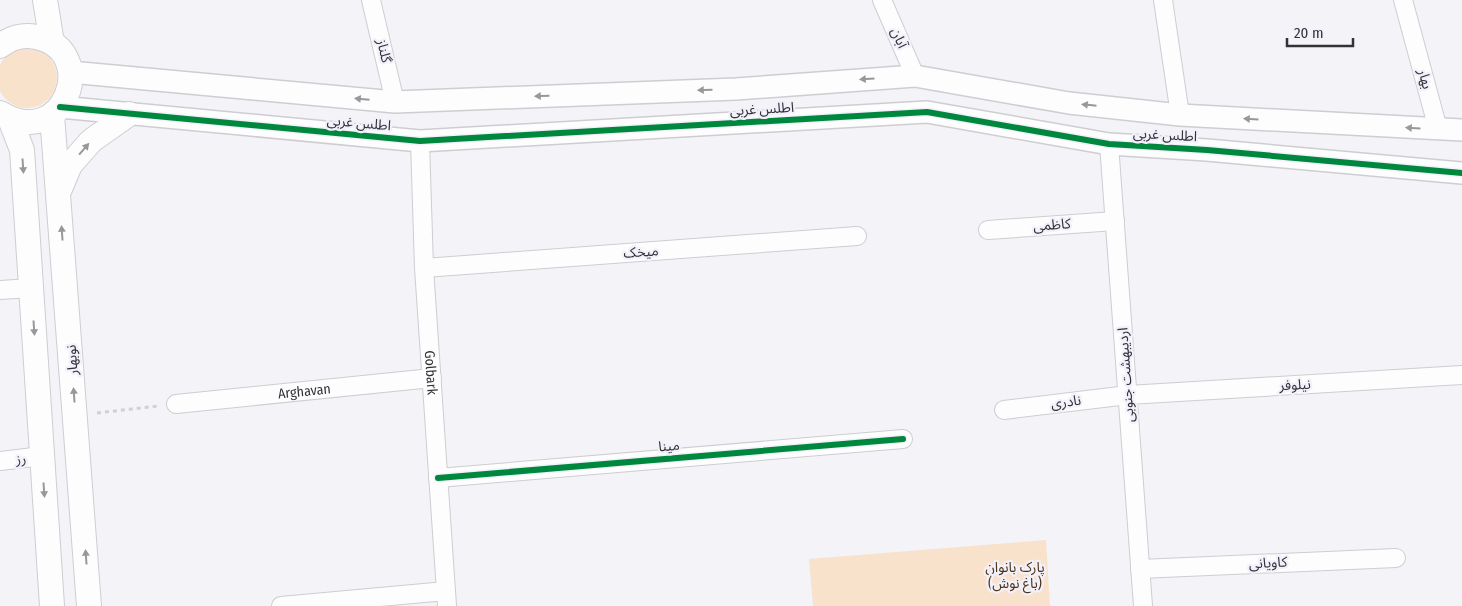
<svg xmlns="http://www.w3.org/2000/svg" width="1462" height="606" font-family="'Fira Sans Condensed','Noto Sans Arabic',sans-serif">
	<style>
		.green { fill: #f9e2cb }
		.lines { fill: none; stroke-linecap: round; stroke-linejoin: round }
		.minor-casing { stroke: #cecdd1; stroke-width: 20 }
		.tertiary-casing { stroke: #cecdd1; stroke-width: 24 }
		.secondary-casing { stroke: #cecdd1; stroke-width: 26 }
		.path { stroke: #d1d1d3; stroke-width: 3; stroke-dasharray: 4 4; stroke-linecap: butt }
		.minor { stroke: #fdfdfe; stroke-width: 18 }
		.tertiary { stroke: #fdfdfe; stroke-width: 21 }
		.secondary { stroke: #fdfdfe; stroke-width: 24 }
		.cycleway-casing { stroke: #f2f0fb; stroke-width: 9 }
		.cycleway { stroke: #00873e; stroke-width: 6 }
		.oneway { fill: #98979a }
		.labels { text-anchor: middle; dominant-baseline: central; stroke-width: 4.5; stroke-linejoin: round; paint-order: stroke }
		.street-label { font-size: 14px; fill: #323136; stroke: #f2f0fb }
		.park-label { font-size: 14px; fill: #4d3416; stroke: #f2f0fb }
	</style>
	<rect width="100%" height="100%" fill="#f3f3f8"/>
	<!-- green -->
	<path class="green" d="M-3 78a30 30 0 1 1 60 0a30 30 0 1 1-60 0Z
		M 1046,540 L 1050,606 L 813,606 L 809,559 Z"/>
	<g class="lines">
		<!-- minor casing -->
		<g class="minor-casing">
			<g id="minor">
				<path d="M 371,0 L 395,102"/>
				<path d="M 882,0 L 915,76"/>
				<path d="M 1163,0 L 1180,115"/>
				<path d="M 1403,0 L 1438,129"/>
				<path id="s1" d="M 420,141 L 424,268 L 447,606"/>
				<path d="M 1109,144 L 1143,606"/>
				<path d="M 988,230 L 1115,221"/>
				<path d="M 424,268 L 857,236"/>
				<path d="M 0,290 L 31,288"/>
				<path id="s2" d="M 176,404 L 432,378"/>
				<path d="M 1004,410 L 1128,395 L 1462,375"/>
				<path d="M 0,461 L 42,456"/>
				<path d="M 438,478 L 903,439"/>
				<path d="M 1140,569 L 1396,558"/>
				<path d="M 281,606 L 446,591"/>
			</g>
		</g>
		<!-- tertiary casing -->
		<g class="tertiary-casing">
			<path id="tertiary" d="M 70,72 L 395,102 L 736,89 L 915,76 L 1069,103 L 1180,115 L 1462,130
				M 60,107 L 420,141 L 927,112 L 1109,144 L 1207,150 L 1462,173"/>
		</g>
		<!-- secondary casing -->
		<g class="secondary-casing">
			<path id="secondary" d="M 45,0 L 52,43
				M 0,46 C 10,38 23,34 36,37 C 101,50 65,153 0,113
				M 52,115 L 89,606
				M 10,119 L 22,150 L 52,606
				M 60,189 L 70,165 L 91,141 L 129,114"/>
		</g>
		<!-- path -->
		<path class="path" d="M 97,413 L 158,406"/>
		<!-- minor -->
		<use href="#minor" class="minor"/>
		<!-- tertiary -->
		<use href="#tertiary" class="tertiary"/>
		<!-- secondary -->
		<use href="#secondary" class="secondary"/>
		<!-- cycleway casing -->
		<g class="cycleway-casing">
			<path id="cycleway" d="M 60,107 L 420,141 L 927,112 L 1109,144 L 1207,150 L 1462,173
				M 438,478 L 903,439"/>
		</g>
		<!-- cycleway -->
		<use href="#cycleway" class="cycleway"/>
	</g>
	<!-- one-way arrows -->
	<defs><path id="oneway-solid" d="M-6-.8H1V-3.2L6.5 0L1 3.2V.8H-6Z" transform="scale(1.25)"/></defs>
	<g class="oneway">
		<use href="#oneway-solid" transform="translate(867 79) rotate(176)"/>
		<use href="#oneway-solid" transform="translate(705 90) rotate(178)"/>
		<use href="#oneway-solid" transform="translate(542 96) rotate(178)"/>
		<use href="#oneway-solid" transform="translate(362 99) rotate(-175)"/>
		<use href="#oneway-solid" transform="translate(1089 105) rotate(-174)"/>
		<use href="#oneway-solid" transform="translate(1251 119) rotate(-177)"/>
		<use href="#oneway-solid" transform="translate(1413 128) rotate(-177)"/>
		<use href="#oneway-solid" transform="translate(84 149) rotate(-49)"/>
		<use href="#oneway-solid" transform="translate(23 166) rotate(86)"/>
		<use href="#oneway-solid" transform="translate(62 233) rotate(-94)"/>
		<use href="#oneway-solid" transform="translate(34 328) rotate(86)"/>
		<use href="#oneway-solid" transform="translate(74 395) rotate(-94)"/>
		<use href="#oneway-solid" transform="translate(44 490) rotate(86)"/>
		<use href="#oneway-solid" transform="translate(86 557) rotate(-94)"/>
	</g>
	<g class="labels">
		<!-- street labels -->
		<g class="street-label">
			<text transform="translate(899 38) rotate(66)">آبان</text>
			<text transform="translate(384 51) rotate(77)">گلناز</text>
			<text transform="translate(1425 79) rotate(75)">بهار</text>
			<text transform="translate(762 109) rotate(-3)">اطلس غربی</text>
			<text transform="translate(359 123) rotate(5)">اطلس غربی</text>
			<text transform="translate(1165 135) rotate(3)">اطلس غربی</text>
			<text transform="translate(1052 225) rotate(-4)">کاظمی</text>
			<text transform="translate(641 252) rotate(-4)">میخک</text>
			<text transform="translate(72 360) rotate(-94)">نوبهار</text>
			<text stroke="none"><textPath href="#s1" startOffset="232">Golbark</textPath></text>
			<text transform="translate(1126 375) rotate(-94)">اردیبهشت جنوبی</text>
			<text transform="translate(1295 385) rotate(-3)">نیلوفر</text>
			<text stroke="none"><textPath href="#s2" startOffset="129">Arghavan</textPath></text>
			<text transform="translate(1066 402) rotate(-7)">نادری</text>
			<text transform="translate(669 446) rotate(-5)">مینا</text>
			<text transform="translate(21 459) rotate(-6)">رز</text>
			<text transform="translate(1268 563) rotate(-3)">کاویانی</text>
		</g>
		<!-- park labels -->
		<g class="park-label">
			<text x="1015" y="567">پارک بانوان<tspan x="1015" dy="16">(باغ نوش)</tspan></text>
		</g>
	</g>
	<!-- scale -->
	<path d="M1287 38v8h66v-8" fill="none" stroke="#323136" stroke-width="2.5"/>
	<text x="1294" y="38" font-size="15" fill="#323136" stroke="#f2f0fb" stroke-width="4" paint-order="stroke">20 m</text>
</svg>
